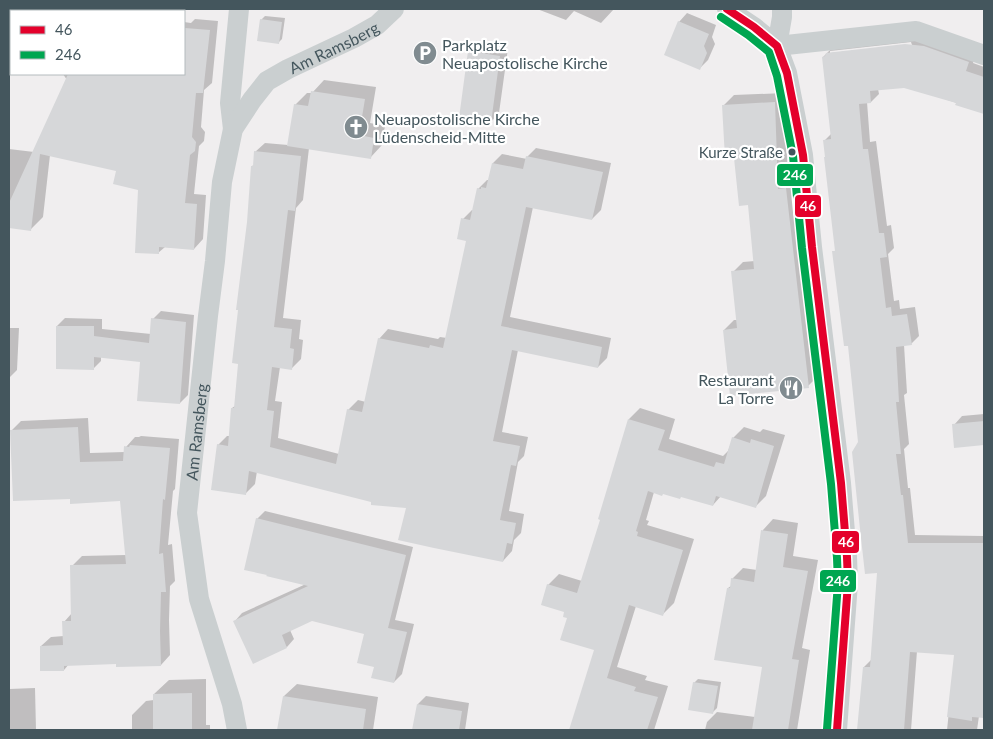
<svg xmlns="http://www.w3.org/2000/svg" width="993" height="739" font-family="Lato,sans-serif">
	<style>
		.shadow { fill: #0003; fill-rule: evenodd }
		.building { fill: #d6d7d9 }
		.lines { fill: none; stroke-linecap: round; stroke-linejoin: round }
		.minor { stroke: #cacfd0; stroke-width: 20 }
		.bus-1-casing { stroke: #fff; stroke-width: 11 }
		.bus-2-casing { stroke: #fff; stroke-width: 11 }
		.bus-1 { stroke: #e4002b; stroke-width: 8 }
		.bus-2 { stroke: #00a651; stroke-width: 8 }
		.bus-dot { fill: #44565d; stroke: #fff; stroke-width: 2 }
		.labels { text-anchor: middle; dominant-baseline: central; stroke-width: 4.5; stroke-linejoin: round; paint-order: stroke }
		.bus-label { font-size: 15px; fill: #44565d; stroke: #fff; text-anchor: end }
		.poi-label { font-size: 16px; fill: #44565d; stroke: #fff; text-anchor: start }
		.street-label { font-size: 16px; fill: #44565d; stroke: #fff }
		.line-badge { stroke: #fff; stroke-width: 2 }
		.badge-label { font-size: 14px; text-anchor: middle; font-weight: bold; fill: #fff }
	</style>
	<rect width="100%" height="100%" fill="#f0eeef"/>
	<!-- shadow -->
	<path class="shadow" d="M 9,9 L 109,9 L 111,10 L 110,11 L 11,11 L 11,51 L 9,52 Z
		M 537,9 L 614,9 L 601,23 L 574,11 L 566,20 Z
		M 687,13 L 716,25 L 712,37 L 715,44 L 708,60 L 699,69 L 679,22 Z
		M 265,16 L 285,18 L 282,39 L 278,43 L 261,20 Z
		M 195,19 L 218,21 L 212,83 L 204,90 L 201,127 L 205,132 L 204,141 L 199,146 L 194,194 L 206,195 L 203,239 L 194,249 L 165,247 L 158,253 L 140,189 L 118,170 L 50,155 L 43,217 L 31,229 L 9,227 L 9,149 L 34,152 L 67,80 L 63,74 L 184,74 L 184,22 L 191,23 Z
		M 914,37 L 976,54 L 973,63 L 984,67 L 984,113 L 957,104 L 957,103 L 905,86 L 878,89 L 879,94 L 871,102 L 867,102 L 870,142 L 876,141 L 887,226 L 891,225 L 894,248 L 888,254 L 894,301 L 899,300 L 900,309 L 915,307 L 919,336 L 911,344 L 904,345 L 907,393 L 904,395 L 909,444 L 904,449 L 908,488 L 910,488 L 915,535 L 984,536 L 984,717 L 979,716 L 977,730 L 947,730 L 955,654 L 917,651 L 911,730 L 858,730 L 864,667 L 872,659 L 879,572 L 860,442 L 849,345 L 834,252 L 836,249 L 825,140 L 832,133 L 823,57 L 835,45 ZM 911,42 L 912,45 L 830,53 L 830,51 Z
		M 478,44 L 508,48 L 499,113 L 491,122 L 470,52 Z
		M 324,80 L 376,87 L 370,123 L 385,126 L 382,145 L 370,158 L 309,148 L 303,200 L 296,208 L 283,318 L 301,320 L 299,339 L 303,340 L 301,359 L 292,368 L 280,367 L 275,401 L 282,402 L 278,438 L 339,454 L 348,410 L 358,400 L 366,402 L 379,339 L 388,329 L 438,339 L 440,337 L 447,338 L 467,240 L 463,219 L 472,210 L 473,210 L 478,189 L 487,180 L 489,180 L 493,163 L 502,154 L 527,159 L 527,157 L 536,148 L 611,163 L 601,210 L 592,219 L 533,207 L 510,317 L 611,338 L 607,358 L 598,367 L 518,350 L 502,432 L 528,437 L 524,456 L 518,462 L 509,511 L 524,514 L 521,533 L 514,540 L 512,551 L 503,561 L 408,507 L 373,501 L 257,471 L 255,484 L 246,493 L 218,445 L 227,436 L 230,436 L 232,408 L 235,406 L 239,363 L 248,222 L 252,166 L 254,165 L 255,152 L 265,143 L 288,145 L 295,105 L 307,93 L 312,93 Z
		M 784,93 L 788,180 L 796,179 L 818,376 L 808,386 L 724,330 L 734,320 L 738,320 L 733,272 L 743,262 L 755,261 L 749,204 L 735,157 L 724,105 L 734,95 Z
		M 161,311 L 194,315 L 188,395 L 180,403 L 142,361 L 101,357 L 101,361 L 93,369 L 57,326 L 65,318 L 102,319 L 102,329 L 151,334 L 153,319 Z
		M 9,328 L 19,328 L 17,370 L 9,378 Z
		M 640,408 L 675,419 L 669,439 L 723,456 L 728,451 L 733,438 L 744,427 L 760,432 L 763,429 L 785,435 L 766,496 L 755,507 L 721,496 L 713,505 L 682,496 L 654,492 L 646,520 L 649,521 L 647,525 L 694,539 L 674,603 L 663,614 L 636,606 L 617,667 L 647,676 L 645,680 L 668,686 L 654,730 L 571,730 L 596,649 L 568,617 L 566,611 L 548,585 L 559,574 L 582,581 L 601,519 L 629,419 Z
		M 984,414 L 984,444 L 955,447 L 954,425 L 962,416 Z
		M 88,418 L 90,453 L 125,452 L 126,447 L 135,437 L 139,437 L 141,436 L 179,439 L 175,489 L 173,491 L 168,545 L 172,544 L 175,581 L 170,586 L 169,620 L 170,655 L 161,665 L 117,663 L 69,664 L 64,670 L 41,646 L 51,637 L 64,636 L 64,622 L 72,613 L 72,566 L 82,556 L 126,555 L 121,500 L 71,498 L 11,431 L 21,421 Z
		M 265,511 L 413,547 L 395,620 L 414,624 L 402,674 L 394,682 L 375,666 L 366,633 L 312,620 L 290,630 L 294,639 L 287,647 L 235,621 L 242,613 L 306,584 L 257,519 Z
		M 773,519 L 798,523 L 793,556 L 818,560 L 802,648 L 810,650 L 797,730 L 705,730 L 707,722 L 717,712 L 755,717 L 764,666 L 728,588 L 731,586 L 732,579 L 743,568 L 757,570 L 763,530 Z
		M 206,679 L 206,725 L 210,725 L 210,730 L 132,730 L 132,715 L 146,701 L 154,700 L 154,694 L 169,680 Z
		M 698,679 L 721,682 L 717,708 L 713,712 L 694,683 Z
		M 297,684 L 378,697 L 373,730 L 279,730 L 284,696 Z
		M 35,688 L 36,730 L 9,730 L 9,689 Z
		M 426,696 L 469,703 L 465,730 L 414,730 L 418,704 Z"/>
	<!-- building -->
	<path class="building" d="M 260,19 L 282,22 L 279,44 L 257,41 Z
		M 678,21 L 709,34 L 704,46 L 707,53 L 700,70 L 664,55 Z
		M 185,28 L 210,30 L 203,93 L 196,93 L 192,137 L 196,142 L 195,151 L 190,155 L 185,203 L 197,204 L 194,250 L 159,247 L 159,254 L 135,253 L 138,190 L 113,184 L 116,171 L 40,154 L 31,231 L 9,228 L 9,203 L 68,74 L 184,74 L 184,39 Z
		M 905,44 L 924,46 L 969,62 L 966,71 L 984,77 L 984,114 L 955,105 L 956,103 L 904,88 L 870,91 L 871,103 L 859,104 L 863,149 L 868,149 L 879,233 L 884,233 L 887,257 L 880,258 L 886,308 L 891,307 L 892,316 L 907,314 L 912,345 L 896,347 L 899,402 L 896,402 L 901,454 L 896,454 L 901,495 L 903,495 L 908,543 L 984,543 L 984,718 L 972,717 L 972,721 L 947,717 L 954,655 L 910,652 L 904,730 L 857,730 L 863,667 L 870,667 L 877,573 L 865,574 L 860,529 L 852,452 L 858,442 L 848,346 L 844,346 L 832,251 L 835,251 L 824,157 L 825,157 L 823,140 L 831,139 L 822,57 L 825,56 L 826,53 Z
		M 468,51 L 500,56 L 491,123 L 459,118 Z
		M 311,91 L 365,99 L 359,135 L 374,138 L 371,159 L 287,146 L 294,104 L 308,106 Z
		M 775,102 L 778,189 L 786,188 L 809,388 L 730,396 L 723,330 L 737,328 L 731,271 L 754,269 L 748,205 L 739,206 L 734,158 L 725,158 L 722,105 Z
		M 254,151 L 301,156 L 295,211 L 288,210 L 274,327 L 292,329 L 290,348 L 294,349 L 292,370 L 272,367 L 267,410 L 274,411 L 270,447 L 336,464 L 347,409 L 362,412 L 378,338 L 429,348 L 430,345 L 443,348 L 466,241 L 457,239 L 461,218 L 470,220 L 477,188 L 481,189 L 481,187 L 486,188 L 492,163 L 523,169 L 526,156 L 603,172 L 592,220 L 526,207 L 501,326 L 602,347 L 598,368 L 512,350 L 493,441 L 520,446 L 516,466 L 511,465 L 500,520 L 516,523 L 512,544 L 507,543 L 503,562 L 434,548 L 398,540 L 406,508 L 371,505 L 371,502 L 249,471 L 246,495 L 211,490 L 217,444 L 228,446 L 231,408 L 234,408 L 238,364 L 232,363 L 238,310 L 236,310 L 247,222 L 251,166 L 253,166 Z
		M 151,318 L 186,322 L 180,404 L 137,401 L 140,362 L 94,357 L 94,370 L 56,369 L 56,326 L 94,326 L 94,336 L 149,343 Z
		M 628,419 L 665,430 L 658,450 L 714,467 L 716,462 L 724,464 L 732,437 L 750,443 L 751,439 L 774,446 L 756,508 L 716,496 L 713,506 L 681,497 L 680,499 L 663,494 L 662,496 L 648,491 L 636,531 L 638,532 L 637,536 L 683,550 L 663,616 L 629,605 L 607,678 L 636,687 L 634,691 L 658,697 L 647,730 L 569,730 L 594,650 L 560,640 L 567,618 L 563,617 L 564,612 L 541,605 L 547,584 L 577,593 L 600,520 L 598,519 Z
		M 984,421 L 984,445 L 954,448 L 952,424 Z
		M 78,427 L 80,462 L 123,461 L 124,446 L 129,447 L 130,445 L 170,448 L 165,500 L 163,499 L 159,554 L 163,553 L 166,592 L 161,592 L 160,631 L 161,666 L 116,667 L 116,664 L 64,666 L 64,671 L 40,671 L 40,646 L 63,645 L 62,621 L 71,621 L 70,565 L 126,564 L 120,501 L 70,504 L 70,499 L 13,501 L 10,430 Z
		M 256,518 L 406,555 L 388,628 L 407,632 L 394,683 L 371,678 L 374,667 L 357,663 L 364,634 L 312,621 L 282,635 L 287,648 L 253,664 L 233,621 L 308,586 L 266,576 L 267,575 L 244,570 Z
		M 761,530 L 788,534 L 783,567 L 808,571 L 792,659 L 799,660 L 788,730 L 752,730 L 762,667 L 714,660 L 727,588 L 730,588 L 731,578 L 754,582 Z
		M 693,682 L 718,686 L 713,714 L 688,710 Z
		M 192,693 L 192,730 L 153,730 L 153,694 Z
		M 283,696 L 366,709 L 363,730 L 277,730 Z
		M 417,704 L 462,711 L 459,730 L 412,730 Z"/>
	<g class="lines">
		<!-- minor -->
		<g class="minor">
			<path d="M 727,9 L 754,27 L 777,46 L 787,73 L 803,155 L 812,247 L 841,483 L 847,557 L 848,583 L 837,730"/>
			<path d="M 777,46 L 916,31 L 984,55"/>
			<path d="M 777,46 L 782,17 L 782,9"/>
			<path d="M 233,129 L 230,103 L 239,9"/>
			<path id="s1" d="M 237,730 L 232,704 L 199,599 L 187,513 L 208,316 L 215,261 L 222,182 L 233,129 L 252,100 L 267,81 L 288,69 L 354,38 L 377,25 L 394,9"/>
		</g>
		<!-- bus-1 casing -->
		<g class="bus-1-casing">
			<path id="bus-1" d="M 727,9 L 754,27 L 777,46 L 787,73 L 803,155 L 812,247 L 841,483 L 847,557 L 848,583 L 837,730"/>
		</g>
		<!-- bus-2 casing -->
		<g class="bus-2-casing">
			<path id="bus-2" d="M 721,17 L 748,35 L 769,52 L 777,76 L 793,156 L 802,248 L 831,484 L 837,558 L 838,583 L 827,729"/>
		</g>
		<!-- bus-1 -->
		<use href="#bus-1" class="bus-1"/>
		<!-- bus-2 -->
		<use href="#bus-2" class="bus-2"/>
	</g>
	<!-- icons -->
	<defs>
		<g id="parking-disc" transform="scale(1.25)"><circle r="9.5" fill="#808b90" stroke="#fff"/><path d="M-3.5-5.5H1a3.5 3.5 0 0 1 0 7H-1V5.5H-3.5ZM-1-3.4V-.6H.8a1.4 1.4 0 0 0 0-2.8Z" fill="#fff"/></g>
		<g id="church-disc" transform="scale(1.25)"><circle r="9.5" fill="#808b90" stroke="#fff"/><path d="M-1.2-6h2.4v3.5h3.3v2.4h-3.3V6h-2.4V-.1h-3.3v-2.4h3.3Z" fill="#fff"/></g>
		<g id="restaurant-disc" transform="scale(1.25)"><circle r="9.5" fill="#808b90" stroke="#fff"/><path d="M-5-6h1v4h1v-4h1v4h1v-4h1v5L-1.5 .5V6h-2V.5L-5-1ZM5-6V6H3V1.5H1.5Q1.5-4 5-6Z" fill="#fff"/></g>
	</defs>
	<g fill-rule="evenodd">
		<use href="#parking-disc" x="425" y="53"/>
		<use href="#church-disc" x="356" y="127"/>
		<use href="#restaurant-disc" x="791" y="388"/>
	</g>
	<!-- markers -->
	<circle class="bus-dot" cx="792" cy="152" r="4.5"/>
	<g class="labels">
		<!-- bus labels -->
		<g class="bus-label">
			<text x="783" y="152">Kurze Straße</text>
		</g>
		<!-- poi labels -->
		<g class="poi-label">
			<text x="442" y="44">Parkplatz<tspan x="442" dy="18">Neuapostolische Kirche</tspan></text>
			<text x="374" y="118">Neuapostolische Kirche<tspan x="374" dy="18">Lüdenscheid-Mitte</tspan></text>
			<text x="774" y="379" text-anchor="end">Restaurant<tspan x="774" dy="18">La Torre</tspan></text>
		</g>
		<!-- street labels -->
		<g class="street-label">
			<text stroke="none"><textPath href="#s1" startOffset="744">Am Ramsberg</textPath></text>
			<text stroke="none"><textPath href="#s1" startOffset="305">Am Ramsberg</textPath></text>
		</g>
	</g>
	<g class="line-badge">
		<rect x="776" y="163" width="38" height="24" rx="5" fill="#00a651"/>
		<rect x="794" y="194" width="28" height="24" rx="5" fill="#e4002b"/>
		<rect x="831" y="530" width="29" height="24" rx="5" fill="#e4002b"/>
		<rect x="819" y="569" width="38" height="24" rx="5" fill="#00a651"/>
	</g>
	<g class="badge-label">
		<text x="795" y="180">246</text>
		<text x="808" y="211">46</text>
		<text x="846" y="547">46</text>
		<text x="838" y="586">246</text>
	</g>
	<!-- border -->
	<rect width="993" height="739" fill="none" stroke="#44565d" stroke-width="20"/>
	<!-- legend -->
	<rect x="10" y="10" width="175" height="65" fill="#ffffff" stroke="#b4bbbe"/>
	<rect x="20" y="26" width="25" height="8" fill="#e4002b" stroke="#b4bbbe"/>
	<text x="55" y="35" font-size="15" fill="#44565d">46</text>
	<rect x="20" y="51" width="25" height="8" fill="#00a651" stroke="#b4bbbe"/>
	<text x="55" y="60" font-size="15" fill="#44565d">246</text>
</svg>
